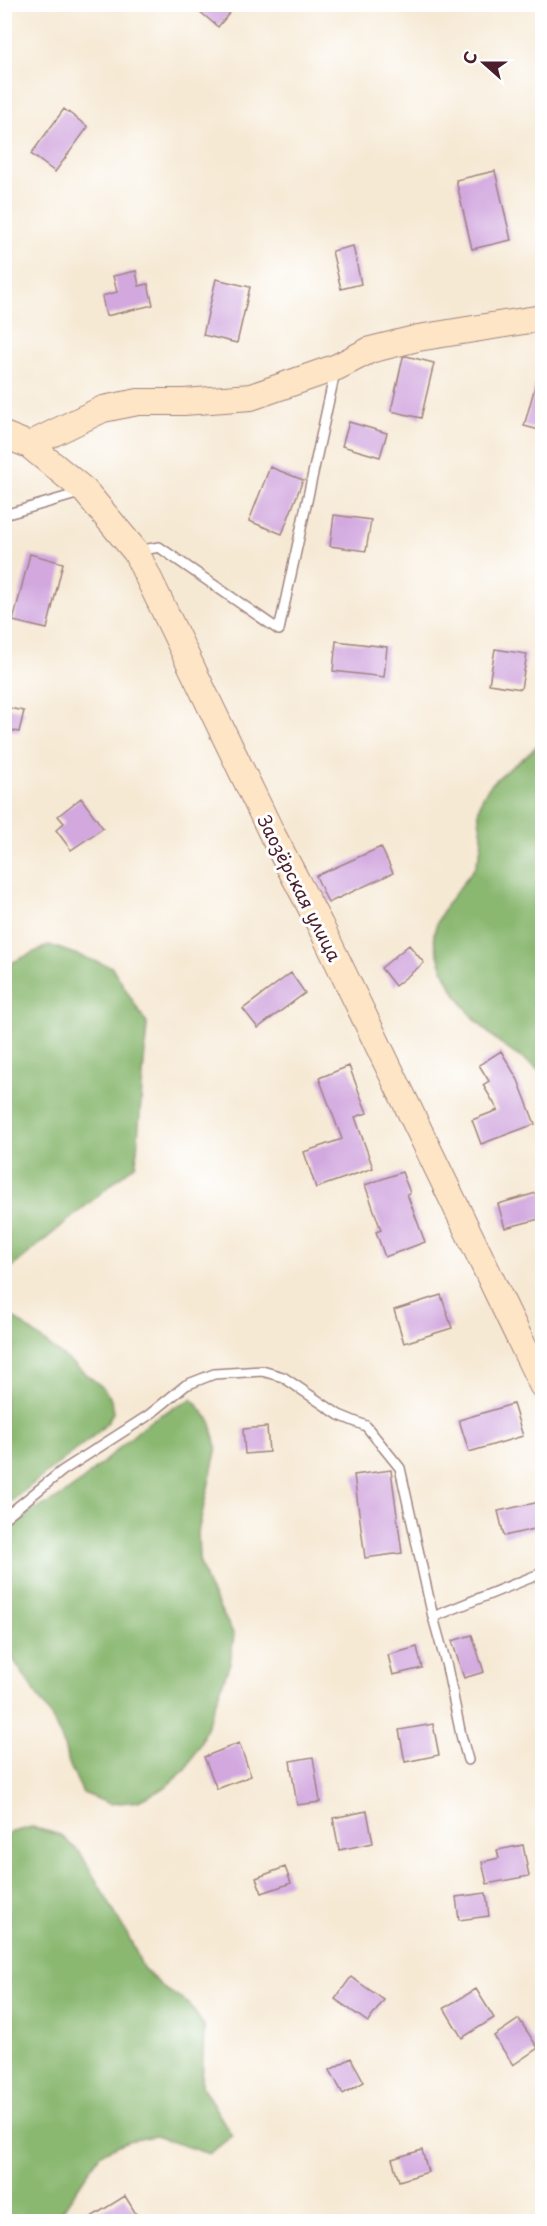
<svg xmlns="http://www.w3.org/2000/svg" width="547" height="2226" font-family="'Playpen Sans',sans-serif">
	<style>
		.forest { fill: #8ab871; stroke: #6a6c4e; stroke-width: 1.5 }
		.building { fill: #d2a8df }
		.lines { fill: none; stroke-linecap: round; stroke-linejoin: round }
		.lane-casing { stroke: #a08480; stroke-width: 12 }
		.secondary-casing { stroke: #a08480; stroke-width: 28 }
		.lane { stroke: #fff; stroke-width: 9 }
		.secondary { stroke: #fde5c5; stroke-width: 26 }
		.labels { text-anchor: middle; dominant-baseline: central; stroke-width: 6; stroke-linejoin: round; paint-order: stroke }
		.street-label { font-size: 18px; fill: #4a1f2b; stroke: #fff }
	</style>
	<rect width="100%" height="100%" fill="#fff"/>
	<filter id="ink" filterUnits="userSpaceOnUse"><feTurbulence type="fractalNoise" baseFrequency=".0167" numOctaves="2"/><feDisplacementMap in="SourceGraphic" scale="12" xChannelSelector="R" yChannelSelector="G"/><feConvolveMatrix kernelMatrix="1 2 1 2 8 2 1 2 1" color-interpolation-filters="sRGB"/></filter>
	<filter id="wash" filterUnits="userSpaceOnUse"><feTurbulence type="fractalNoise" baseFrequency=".008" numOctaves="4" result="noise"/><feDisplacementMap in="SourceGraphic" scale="24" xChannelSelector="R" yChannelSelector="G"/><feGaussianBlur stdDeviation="1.35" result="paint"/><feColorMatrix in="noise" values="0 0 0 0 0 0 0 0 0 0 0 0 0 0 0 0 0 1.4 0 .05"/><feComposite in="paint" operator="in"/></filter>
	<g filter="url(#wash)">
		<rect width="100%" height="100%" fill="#f6e9d4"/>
		<!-- forest -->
		<path class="forest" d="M 542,740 L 542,1074 C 533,1063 520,1058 509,1050 C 476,1026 445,988 436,947 C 435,943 433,938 434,934 C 439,907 461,889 474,868 C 479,860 482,845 482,837 C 482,828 477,818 479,809 C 485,776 523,765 542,740 Z
			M 49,945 L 112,967 L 147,1024 L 136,1164 L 5,1273 L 5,966 Z
			M 4,1310 L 101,1386 L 110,1397 L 114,1411 L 107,1423 L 97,1433 L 5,1506 Z
			M 192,1399 L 210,1420 L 217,1447 L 198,1532 L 199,1560 L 208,1586 L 234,1635 L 230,1663 L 200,1744 L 186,1769 L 164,1788 L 138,1801 L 110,1804 L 83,1793 L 70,1766 L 61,1737 L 49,1713 L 5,1647 L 5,1528 C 22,1513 45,1507 64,1494 C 94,1474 119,1446 148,1423 C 161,1413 178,1406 192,1399 Z
			M 32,1827 L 60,1835 L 81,1854 L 132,1943 L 143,1968 L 165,1989 L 189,2004 L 204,2026 L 202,2086 L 232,2136 L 209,2154 L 155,2136 L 128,2141 L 101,2153 L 62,2211 L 68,2221 L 5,2221 L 5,1834 Z"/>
		<g id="blocks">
			<!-- building -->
			<path class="building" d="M 191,4 L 237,4 L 218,27 Z
				M 64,109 L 88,127 L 55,172 L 31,154 Z
				M 495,171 L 511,240 L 472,249 L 456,180 Z
				M 353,246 L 361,284 L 341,289 L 332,251 Z
				M 136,271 L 139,286 L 148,284 L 153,305 L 106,316 L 102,296 L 117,292 L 113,276 Z
				M 216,279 L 250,287 L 237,343 L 203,335 Z
				M 406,356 L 434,363 L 421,418 L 391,411 L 403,357 Z
				M 537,379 L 543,380 L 543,431 L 524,426 Z
				M 349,422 L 387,433 L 380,457 L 342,446 Z
				M 270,467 L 303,480 L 282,534 L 249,521 Z
				M 334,515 L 371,520 L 366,551 L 330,546 Z
				M 30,554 L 63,563 L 47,629 L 13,621 Z
				M 336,641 L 387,647 L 384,677 L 333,671 Z
				M 495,649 L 527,654 L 521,689 L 489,684 Z
				M 4,707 L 24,711 L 19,732 L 4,729 Z
				M 81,798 L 103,828 L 71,850 L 56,830 L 64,823 L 58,816 Z
				M 381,847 L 393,873 L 328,903 L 316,876 Z
				M 409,945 L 424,963 L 395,986 L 381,968 Z
				M 291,973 L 305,993 L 258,1028 L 243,1009 Z
				M 501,1051 L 518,1080 L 535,1124 L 481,1144 L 472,1120 L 498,1110 L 483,1085 L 489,1081 L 479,1065 Z
				M 349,1066 L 367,1113 L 355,1117 L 373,1168 L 316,1188 L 304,1152 L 342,1139 L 319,1078 Z
				M 402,1172 L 410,1193 L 407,1194 L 425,1242 L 385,1257 L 376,1232 L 381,1230 L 365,1185 Z
				M 543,1191 L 543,1218 L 505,1228 L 498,1204 Z
				M 441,1295 L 452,1328 L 404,1343 L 394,1310 Z
				M 513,1404 L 523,1436 L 469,1452 L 459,1420 Z
				M 267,1427 L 269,1452 L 245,1454 L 243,1429 Z
				M 391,1470 L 402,1553 L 365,1558 L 354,1475 Z
				M 540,1502 L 543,1527 L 504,1536 L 498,1511 Z
				M 472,1635 L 484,1672 L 464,1678 L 452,1641 Z
				M 417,1647 L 422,1668 L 393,1675 L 388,1655 Z
				M 433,1724 L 439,1755 L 405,1762 L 399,1730 Z
				M 239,1743 L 251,1776 L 217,1789 L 204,1757 Z
				M 313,1757 L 320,1802 L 297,1805 L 290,1761 Z
				M 367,1811 L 373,1843 L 339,1850 L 333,1818 Z
				M 523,1845 L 529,1876 L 487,1884 L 482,1862 L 499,1858 L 497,1850 Z
				M 285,1867 L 291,1883 L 262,1893 L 256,1878 Z
				M 486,1893 L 489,1916 L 459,1920 L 456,1897 Z
				M 351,1977 L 384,2000 L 368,2022 L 335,1999 Z
				M 476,1989 L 494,2018 L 462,2038 L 444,2008 Z
				M 519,2019 L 538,2048 L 513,2065 L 494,2036 Z
				M 351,2058 L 364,2082 L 343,2094 L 330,2070 Z
				M 422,2150 L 428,2172 L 399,2181 L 392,2159 Z
				M 125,2196 L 141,2222 L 83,2222 Z"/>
		</g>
	</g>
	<g filter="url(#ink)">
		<use href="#blocks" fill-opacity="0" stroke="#a08480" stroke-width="1.5"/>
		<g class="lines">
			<!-- lane casing -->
			<g class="lane-casing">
				<path id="lane" d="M 4,515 L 80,493
					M 138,551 L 159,547 L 279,630 L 335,372
					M 4,1518 L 62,1471 L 149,1415 L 186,1385 L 214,1374 L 262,1371 L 283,1377 L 339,1415 L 366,1426 L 400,1468 L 433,1617 L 447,1667 L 461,1735 L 468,1760
					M 433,1617 L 542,1573"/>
			</g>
			<!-- secondary casing -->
			<g class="secondary-casing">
				<path id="secondary" d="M 4,435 L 29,445 L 85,491 L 136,552 L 273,836 L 320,925 L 542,1385
					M 29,445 L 103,409 L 138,402 L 184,402 L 251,397 L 337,367 L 370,350 L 418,338 L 542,318"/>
			</g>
			<!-- lane -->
			<use href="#lane" class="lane"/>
			<!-- secondary -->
			<use href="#secondary" class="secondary"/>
		</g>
	</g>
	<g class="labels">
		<!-- street labels -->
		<g class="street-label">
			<text transform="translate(300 888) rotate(63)">Заозёрская улица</text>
		</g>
	</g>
	<!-- margin -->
	<rect width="547" height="2226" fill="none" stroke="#fff" stroke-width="24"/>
	<!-- north arrow -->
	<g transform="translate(484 63) rotate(291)" stroke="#ffffff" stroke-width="4.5" paint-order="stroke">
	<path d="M0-4.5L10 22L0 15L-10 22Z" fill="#4a1f2b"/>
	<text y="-9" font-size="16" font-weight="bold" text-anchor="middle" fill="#4a1f2b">С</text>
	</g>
</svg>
